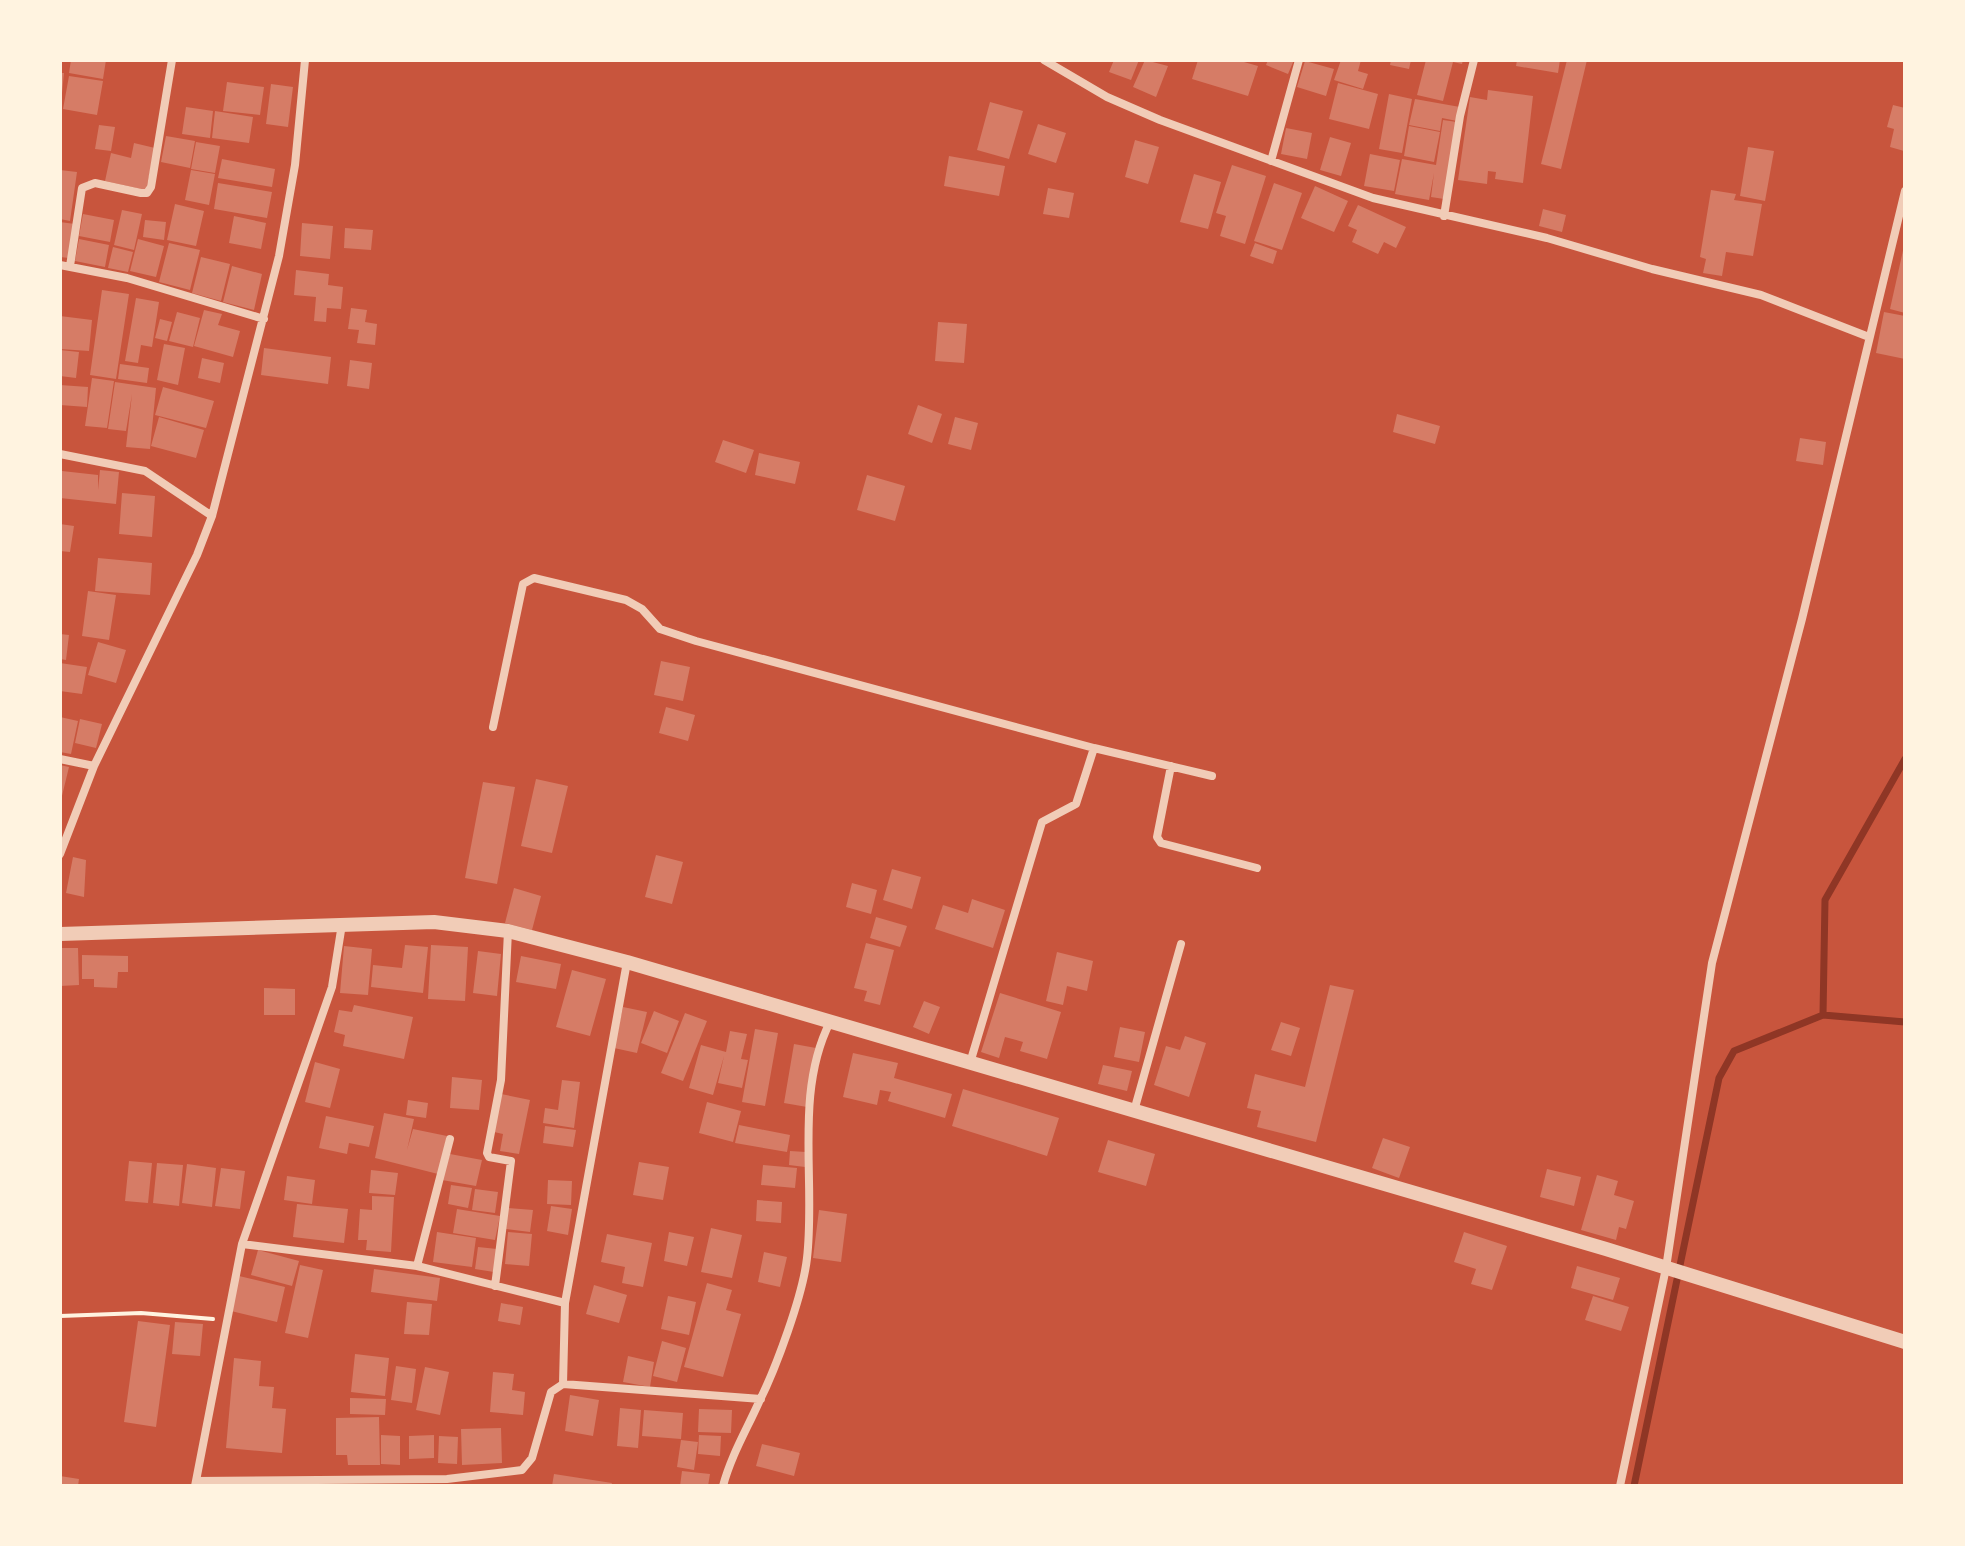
<svg xmlns="http://www.w3.org/2000/svg" width="1965" height="1546" font-family="'Work Sans',sans-serif">
	<style>
		.lines { fill: none; stroke-linecap: round; stroke-linejoin: round }
		.stream { stroke: #8f3625; stroke-width: 7 }
		.building { fill: #d67c66 }
		.path { stroke: #fff3e0; stroke-width: 4 }
		.minor { stroke: #f1ccb7; stroke-width: 8 }
		.tertiary { stroke: #f1ccb7; stroke-width: 14 }
	</style>
	<rect width="100%" height="100%" fill="#c8553d"/>
	<g class="lines">
		<!-- stream -->
		<path class="stream" d="M 1823,1015 L 1905,1022
			M 1634,1486 L 1719,1078 L 1734,1051 L 1823,1015 L 1825,900 L 1905,759"/>
	</g>
	<!-- building -->
	<path class="building" d="M 71,60 L 106,60 L 103,79 L 69,73 Z
		M 1114,60 L 1139,60 L 1131,80 L 1109,72 Z
		M 1145,60 L 1168,66 L 1156,97 L 1133,87 Z
		M 1198,60 L 1237,60 L 1258,66 L 1248,96 L 1192,79 Z
		M 1268,60 L 1294,60 L 1288,74 L 1266,65 Z
		M 1341,60 L 1361,60 L 1358,71 L 1368,74 L 1363,89 L 1334,80 Z
		M 1391,60 L 1411,60 L 1409,69 L 1390,65 Z
		M 1426,60 L 1463,60 L 1462,64 L 1453,62 L 1443,101 L 1417,95 Z
		M 1517,60 L 1560,60 L 1558,73 L 1516,66 Z
		M 1567,60 L 1587,60 L 1561,169 L 1541,164 Z
		M 1305,61 L 1334,69 L 1326,96 L 1297,87 Z
		M 60,73 L 64,73 L 62,93 L 60,93 Z
		M 69,76 L 103,81 L 97,115 L 63,109 Z
		M 227,82 L 264,87 L 260,115 L 223,111 Z
		M 1338,83 L 1378,94 L 1369,129 L 1329,119 Z
		M 271,84 L 293,87 L 288,127 L 266,124 Z
		M 1488,90 L 1533,96 L 1523,183 L 1495,179 L 1496,172 L 1488,171 L 1487,184 L 1458,180 L 1470,97 L 1487,100 Z
		M 1389,94 L 1412,99 L 1402,153 L 1379,149 Z
		M 1415,99 L 1460,107 L 1457,121 L 1442,118 L 1440,131 L 1409,125 Z
		M 990,102 L 1023,111 L 1009,159 L 977,150 Z
		M 1893,105 L 1905,108 L 1904,151 L 1890,147 L 1894,129 L 1887,127 Z
		M 186,107 L 213,111 L 210,138 L 182,134 Z
		M 215,111 L 253,117 L 249,143 L 212,138 Z
		M 1443,120 L 1457,122 L 1444,199 L 1431,197 L 1434,173 L 1429,200 L 1395,194 L 1402,159 L 1436,165 Z
		M 1038,124 L 1066,133 L 1056,163 L 1028,154 Z
		M 99,125 L 115,127 L 111,151 L 95,149 Z
		M 1409,126 L 1440,132 L 1434,162 L 1404,156 Z
		M 1286,128 L 1312,133 L 1307,159 L 1281,154 Z
		M 166,136 L 195,141 L 190,168 L 161,162 Z
		M 1330,137 L 1351,143 L 1341,176 L 1320,170 Z
		M 1135,140 L 1159,147 L 1148,184 L 1125,177 Z
		M 196,142 L 220,146 L 215,173 L 191,169 Z
		M 134,143 L 155,148 L 146,190 L 105,181 L 111,153 L 131,158 Z
		M 1748,147 L 1774,151 L 1765,201 L 1740,196 Z
		M 1370,154 L 1400,160 L 1394,191 L 1364,186 Z
		M 949,156 L 1005,166 L 999,196 L 944,186 Z
		M 222,159 L 275,169 L 272,187 L 218,178 Z
		M 1232,165 L 1266,176 L 1245,244 L 1220,236 L 1226,216 L 1216,213 Z
		M 60,170 L 77,172 L 70,221 L 60,219 Z
		M 191,170 L 215,174 L 209,205 L 185,200 Z
		M 1194,174 L 1221,182 L 1208,229 L 1180,222 Z
		M 218,183 L 272,192 L 267,218 L 214,209 Z
		M 1274,183 L 1302,193 L 1282,250 L 1254,241 Z
		M 1315,186 L 1348,201 L 1334,232 L 1301,218 Z
		M 1048,188 L 1074,193 L 1069,218 L 1043,214 Z
		M 1711,190 L 1736,194 L 1734,200 L 1762,204 L 1753,256 L 1726,252 L 1722,276 L 1703,273 L 1706,259 L 1700,257 Z
		M 175,204 L 204,211 L 196,246 L 167,240 Z
		M 1358,205 L 1406,227 L 1396,248 L 1384,242 L 1378,254 L 1352,242 L 1357,230 L 1348,226 Z
		M 1543,209 L 1566,215 L 1562,232 L 1539,226 Z
		M 122,210 L 142,214 L 134,250 L 114,245 Z
		M 83,214 L 114,220 L 110,242 L 79,236 Z
		M 234,216 L 266,223 L 261,249 L 229,243 Z
		M 145,220 L 166,222 L 164,240 L 143,237 Z
		M 60,222 L 75,224 L 69,258 L 60,257 Z
		M 302,223 L 333,226 L 330,259 L 300,256 Z
		M 345,228 L 373,230 L 371,250 L 344,248 Z
		M 79,239 L 109,245 L 105,267 L 75,261 Z
		M 138,239 L 164,246 L 156,277 L 130,271 Z
		M 169,243 L 200,250 L 190,290 L 159,282 Z
		M 1255,243 L 1277,251 L 1273,264 L 1250,256 Z
		M 1904,246 L 1905,246 L 1905,313 L 1890,309 Z
		M 113,247 L 133,252 L 128,272 L 108,268 Z
		M 201,257 L 230,264 L 221,301 L 192,293 Z
		M 232,266 L 262,274 L 254,310 L 223,302 Z
		M 296,270 L 329,274 L 328,285 L 343,287 L 341,309 L 327,308 L 326,322 L 314,321 L 316,297 L 294,295 Z
		M 102,290 L 129,294 L 116,379 L 90,375 Z
		M 136,298 L 159,302 L 152,347 L 141,345 L 138,363 L 125,361 Z
		M 351,308 L 367,310 L 365,322 L 377,324 L 375,345 L 357,343 L 359,330 L 348,329 Z
		M 204,310 L 222,314 L 218,325 L 240,331 L 233,357 L 194,346 Z
		M 177,312 L 200,318 L 193,347 L 169,341 Z
		M 1884,312 L 1905,316 L 1905,359 L 1876,353 Z
		M 60,316 L 92,320 L 89,351 L 60,349 Z
		M 160,319 L 172,322 L 167,341 L 155,338 Z
		M 938,322 L 967,324 L 964,363 L 935,361 Z
		M 164,344 L 185,348 L 178,385 L 157,380 Z
		M 264,348 L 331,357 L 328,384 L 261,375 Z
		M 60,350 L 79,352 L 76,378 L 60,376 Z
		M 202,358 L 224,363 L 220,383 L 198,378 Z
		M 350,360 L 372,363 L 369,389 L 347,386 Z
		M 120,364 L 149,368 L 147,383 L 118,379 Z
		M 92,378 L 114,381 L 107,428 L 85,426 Z
		M 115,382 L 156,388 L 150,449 L 126,447 L 132,394 L 126,431 L 108,429 Z
		M 60,385 L 88,387 L 87,407 L 60,405 Z
		M 163,387 L 214,401 L 206,428 L 155,415 Z
		M 918,405 L 942,414 L 932,443 L 908,434 Z
		M 1397,414 L 1440,426 L 1435,444 L 1393,432 Z
		M 159,417 L 204,430 L 196,458 L 151,446 Z
		M 955,417 L 978,423 L 971,450 L 948,444 Z
		M 1800,438 L 1826,442 L 1823,465 L 1796,461 Z
		M 723,440 L 754,450 L 746,473 L 715,462 Z
		M 759,453 L 800,462 L 795,484 L 755,475 Z
		M 100,470 L 119,472 L 116,504 L 60,498 L 62,471 L 98,475 L 98,490 Z
		M 867,475 L 905,486 L 895,521 L 857,510 Z
		M 122,493 L 155,496 L 152,537 L 119,534 Z
		M 60,524 L 74,526 L 70,552 L 60,551 Z
		M 98,558 L 152,563 L 150,595 L 95,591 Z
		M 88,591 L 116,595 L 109,640 L 82,636 Z
		M 60,634 L 69,635 L 66,660 L 60,659 Z
		M 98,642 L 126,650 L 116,683 L 88,675 Z
		M 661,661 L 690,667 L 683,701 L 654,695 Z
		M 60,663 L 87,667 L 82,694 L 60,691 Z
		M 666,707 L 695,715 L 688,741 L 659,733 Z
		M 60,717 L 78,721 L 71,754 L 60,752 Z
		M 80,719 L 102,724 L 96,748 L 75,743 Z
		M 60,765 L 69,767 L 61,800 L 60,800 Z
		M 536,779 L 568,786 L 552,853 L 521,846 Z
		M 483,782 L 515,787 L 497,884 L 465,878 Z
		M 656,855 L 683,862 L 672,904 L 645,897 Z
		M 73,857 L 86,860 L 84,897 L 66,893 Z
		M 892,869 L 921,877 L 912,909 L 883,900 Z
		M 852,883 L 877,890 L 871,914 L 846,907 Z
		M 514,888 L 541,896 L 532,930 L 505,923 Z
		M 972,899 L 1005,910 L 993,948 L 935,929 L 943,905 L 968,913 Z
		M 876,917 L 907,926 L 900,947 L 870,938 Z
		M 866,943 L 894,950 L 880,1005 L 864,1001 L 867,991 L 854,988 Z
		M 405,945 L 428,947 L 423,993 L 371,987 L 373,965 L 402,968 Z
		M 431,945 L 468,947 L 465,1001 L 428,999 Z
		M 344,946 L 372,949 L 368,995 L 340,993 Z
		M 60,948 L 78,948 L 79,985 L 60,986 Z
		M 478,951 L 501,954 L 497,996 L 473,993 Z
		M 1057,952 L 1093,961 L 1087,991 L 1067,986 L 1063,1005 L 1046,1001 Z
		M 82,955 L 128,956 L 128,972 L 118,972 L 117,988 L 94,987 L 94,979 L 82,979 Z
		M 521,956 L 561,964 L 556,989 L 516,982 Z
		M 572,970 L 606,979 L 590,1036 L 556,1027 Z
		M 1330,985 L 1354,990 L 1316,1142 L 1257,1127 L 1261,1111 L 1247,1108 L 1255,1074 L 1305,1087 Z
		M 264,988 L 295,989 L 295,1015 L 264,1015 Z
		M 1000,993 L 1061,1012 L 1047,1059 L 1020,1051 L 1023,1042 L 1005,1037 L 999,1058 L 981,1052 Z
		M 924,1001 L 940,1007 L 929,1034 L 913,1027 Z
		M 354,1005 L 413,1017 L 404,1059 L 343,1046 L 345,1035 L 334,1032 L 339,1010 L 352,1012 Z
		M 623,1007 L 647,1012 L 637,1053 L 614,1048 Z
		M 654,1011 L 679,1021 L 667,1053 L 641,1043 Z
		M 685,1013 L 707,1021 L 683,1081 L 661,1073 Z
		M 1281,1022 L 1300,1028 L 1291,1056 L 1271,1050 Z
		M 1120,1027 L 1145,1032 L 1139,1062 L 1114,1057 Z
		M 755,1029 L 778,1033 L 765,1106 L 742,1102 Z
		M 730,1031 L 747,1034 L 741,1059 L 748,1060 L 742,1088 L 718,1083 L 724,1056 L 713,1095 L 689,1088 L 701,1045 L 726,1052 Z
		M 1185,1036 L 1206,1043 L 1189,1097 L 1154,1085 L 1166,1046 L 1180,1050 Z
		M 794,1044 L 816,1048 L 807,1107 L 784,1103 Z
		M 853,1053 L 898,1063 L 894,1078 L 952,1094 L 945,1118 L 888,1101 L 891,1092 L 880,1090 L 877,1105 L 843,1097 Z
		M 315,1062 L 340,1069 L 330,1108 L 305,1102 Z
		M 1103,1065 L 1132,1071 L 1127,1091 L 1098,1084 Z
		M 452,1077 L 482,1080 L 479,1110 L 450,1108 Z
		M 562,1080 L 580,1082 L 574,1128 L 543,1123 L 545,1108 L 558,1110 Z
		M 963,1089 L 1059,1118 L 1047,1156 L 952,1126 Z
		M 501,1094 L 530,1100 L 519,1154 L 500,1151 L 503,1134 L 494,1132 Z
		M 408,1100 L 428,1103 L 426,1118 L 406,1115 Z
		M 707,1102 L 741,1111 L 733,1142 L 699,1133 Z
		M 384,1113 L 414,1119 L 407,1150 L 413,1129 L 447,1136 L 438,1174 L 375,1158 Z
		M 326,1116 L 374,1126 L 369,1147 L 349,1143 L 347,1154 L 319,1148 Z
		M 739,1125 L 790,1135 L 787,1152 L 735,1143 Z
		M 545,1126 L 576,1130 L 573,1147 L 543,1143 Z
		M 1383,1138 L 1410,1147 L 1399,1178 L 1372,1168 Z
		M 1108,1140 L 1155,1154 L 1146,1186 L 1098,1172 Z
		M 790,1151 L 806,1152 L 805,1167 L 789,1165 Z
		M 450,1154 L 482,1160 L 476,1186 L 442,1180 Z
		M 129,1161 L 152,1163 L 148,1203 L 125,1201 Z
		M 639,1162 L 669,1167 L 663,1200 L 633,1195 Z
		M 157,1163 L 183,1165 L 179,1206 L 153,1203 Z
		M 187,1164 L 216,1168 L 212,1207 L 182,1203 Z
		M 763,1165 L 797,1168 L 795,1188 L 761,1185 Z
		M 221,1168 L 245,1171 L 240,1209 L 215,1206 Z
		M 1547,1169 L 1581,1177 L 1574,1206 L 1540,1197 Z
		M 371,1170 L 398,1173 L 395,1195 L 369,1193 Z
		M 1597,1175 L 1618,1181 L 1614,1195 L 1634,1201 L 1626,1229 L 1619,1227 L 1616,1240 L 1581,1230 Z
		M 287,1176 L 315,1180 L 312,1204 L 284,1200 Z
		M 548,1180 L 572,1181 L 571,1205 L 547,1204 Z
		M 451,1185 L 472,1188 L 468,1208 L 448,1204 Z
		M 475,1189 L 498,1192 L 495,1213 L 472,1210 Z
		M 372,1196 L 394,1197 L 391,1252 L 366,1250 L 367,1240 L 358,1240 L 360,1209 L 372,1210 Z
		M 757,1200 L 782,1202 L 781,1223 L 756,1221 Z
		M 297,1204 L 348,1209 L 344,1243 L 293,1237 Z
		M 551,1206 L 572,1209 L 568,1235 L 547,1231 Z
		M 508,1208 L 533,1210 L 530,1232 L 506,1229 Z
		M 457,1209 L 500,1216 L 495,1240 L 453,1233 Z
		M 819,1210 L 847,1214 L 841,1262 L 813,1258 Z
		M 711,1228 L 742,1235 L 732,1278 L 701,1272 Z
		M 437,1232 L 476,1238 L 472,1267 L 433,1262 Z
		M 508,1232 L 532,1234 L 529,1266 L 505,1264 Z
		M 669,1232 L 694,1237 L 687,1266 L 664,1261 Z
		M 1464,1232 L 1507,1246 L 1492,1290 L 1471,1284 L 1476,1269 L 1454,1262 Z
		M 607,1234 L 652,1243 L 643,1287 L 622,1283 L 625,1267 L 601,1262 Z
		M 478,1247 L 497,1249 L 494,1272 L 475,1269 Z
		M 258,1250 L 299,1261 L 292,1286 L 251,1275 Z
		M 764,1252 L 787,1257 L 780,1287 L 758,1282 Z
		M 300,1265 L 323,1270 L 308,1338 L 285,1333 Z
		M 1577,1266 L 1620,1278 L 1613,1300 L 1571,1288 Z
		M 374,1269 L 440,1278 L 437,1301 L 371,1292 Z
		M 239,1276 L 285,1287 L 277,1322 L 231,1311 Z
		M 707,1283 L 732,1290 L 726,1310 L 741,1314 L 723,1377 L 684,1367 Z
		M 594,1285 L 627,1295 L 619,1323 L 586,1314 Z
		M 668,1296 L 696,1302 L 689,1335 L 661,1329 Z
		M 1593,1296 L 1629,1307 L 1621,1331 L 1585,1320 Z
		M 407,1302 L 432,1304 L 429,1335 L 404,1334 Z
		M 501,1303 L 523,1307 L 520,1325 L 498,1321 Z
		M 138,1321 L 170,1325 L 156,1427 L 124,1422 Z
		M 175,1322 L 203,1324 L 200,1356 L 172,1354 Z
		M 662,1341 L 686,1348 L 677,1382 L 653,1376 Z
		M 355,1354 L 389,1358 L 385,1396 L 351,1392 Z
		M 628,1356 L 654,1362 L 650,1387 L 623,1382 Z
		M 234,1358 L 261,1361 L 259,1386 L 274,1387 L 272,1408 L 286,1409 L 282,1453 L 226,1448 Z
		M 396,1366 L 416,1369 L 412,1403 L 391,1400 Z
		M 425,1367 L 449,1372 L 440,1415 L 416,1410 Z
		M 493,1372 L 514,1374 L 512,1390 L 525,1392 L 523,1415 L 490,1412 Z
		M 570,1395 L 599,1400 L 593,1436 L 565,1431 Z
		M 350,1398 L 386,1399 L 385,1415 L 350,1414 Z
		M 620,1408 L 641,1410 L 638,1448 L 617,1446 Z
		M 699,1409 L 732,1410 L 731,1433 L 698,1432 Z
		M 644,1410 L 683,1413 L 681,1439 L 642,1436 Z
		M 379,1417 L 380,1465 L 348,1465 L 347,1455 L 336,1455 L 336,1418 Z
		M 501,1428 L 502,1463 L 462,1465 L 461,1429 Z
		M 381,1435 L 400,1436 L 400,1465 L 381,1464 Z
		M 434,1435 L 434,1458 L 409,1459 L 409,1436 Z
		M 699,1435 L 721,1436 L 720,1456 L 698,1454 Z
		M 439,1436 L 458,1437 L 457,1464 L 438,1463 Z
		M 681,1440 L 698,1442 L 694,1470 L 677,1467 Z
		M 762,1444 L 800,1453 L 794,1476 L 756,1466 Z
		M 682,1471 L 710,1474 L 708,1486 L 680,1486 Z
		M 554,1474 L 612,1483 L 611,1486 L 552,1486 Z
		M 60,1476 L 79,1479 L 78,1486 L 60,1486 Z"/>
	<g class="lines">
		<!-- path -->
		<path class="path" d="M 60,1316 L 141,1313 L 213,1319"/>
		<!-- minor -->
		<path class="minor" d="M 1044,60 L 1107,97 L 1160,120 L 1373,198 L 1547,238 L 1652,269 L 1761,295 L 1869,337
			M 1271,161 L 1299,60
			M 1444,216 L 1460,116 L 1474,60
			M 60,265 L 127,278 L 264,319
			M 70,266 L 82,188 L 95,183 L 141,193 L 147,193 L 151,187 L 172,60
			M 60,454 L 145,471 L 212,516
			M 493,727 L 523,584 L 534,578 L 626,600 L 642,609 L 660,629 L 696,641 L 1094,748 L 1212,776
			M 60,759 L 94,766
			M 1171,766 L 1157,837 L 1161,843 L 1257,868
			M 60,854 L 94,766 L 197,555 L 212,516 L 279,256 L 295,165 L 305,60
			M 970,1063 L 1042,822 L 1076,804 L 1094,748
			M 1134,1111 L 1181,944
			M 242,1244 L 417,1266 L 565,1303
			M 417,1266 L 450,1139
			M 495,1286 L 511,1161 L 489,1157 L 487,1153 L 501,1080 L 508,931
			M 563,1384 L 565,1303 L 627,962
			M 196,1481 L 447,1479 L 522,1470 L 532,1458 L 551,1392 L 563,1384 L 761,1399
			M 195,1486 L 242,1244 L 332,987 L 342,924
			M 723,1486 C 731,1456 746,1431 759,1402 C 776,1368 803,1295 807,1258 C 816,1181 794,1093 830,1022
			M 1620,1486 L 1666,1268 L 1712,963 L 1802,619 L 1905,191"/>
		<!-- tertiary -->
		<path class="tertiary" d="M 60,934 L 434,922 L 508,931 L 627,962 L 1606,1249 L 1905,1342"/>
	</g>
	<!-- border -->
	<rect width="1965" height="1546" fill="none" stroke="#fff3e0" stroke-width="124"/>
</svg>
